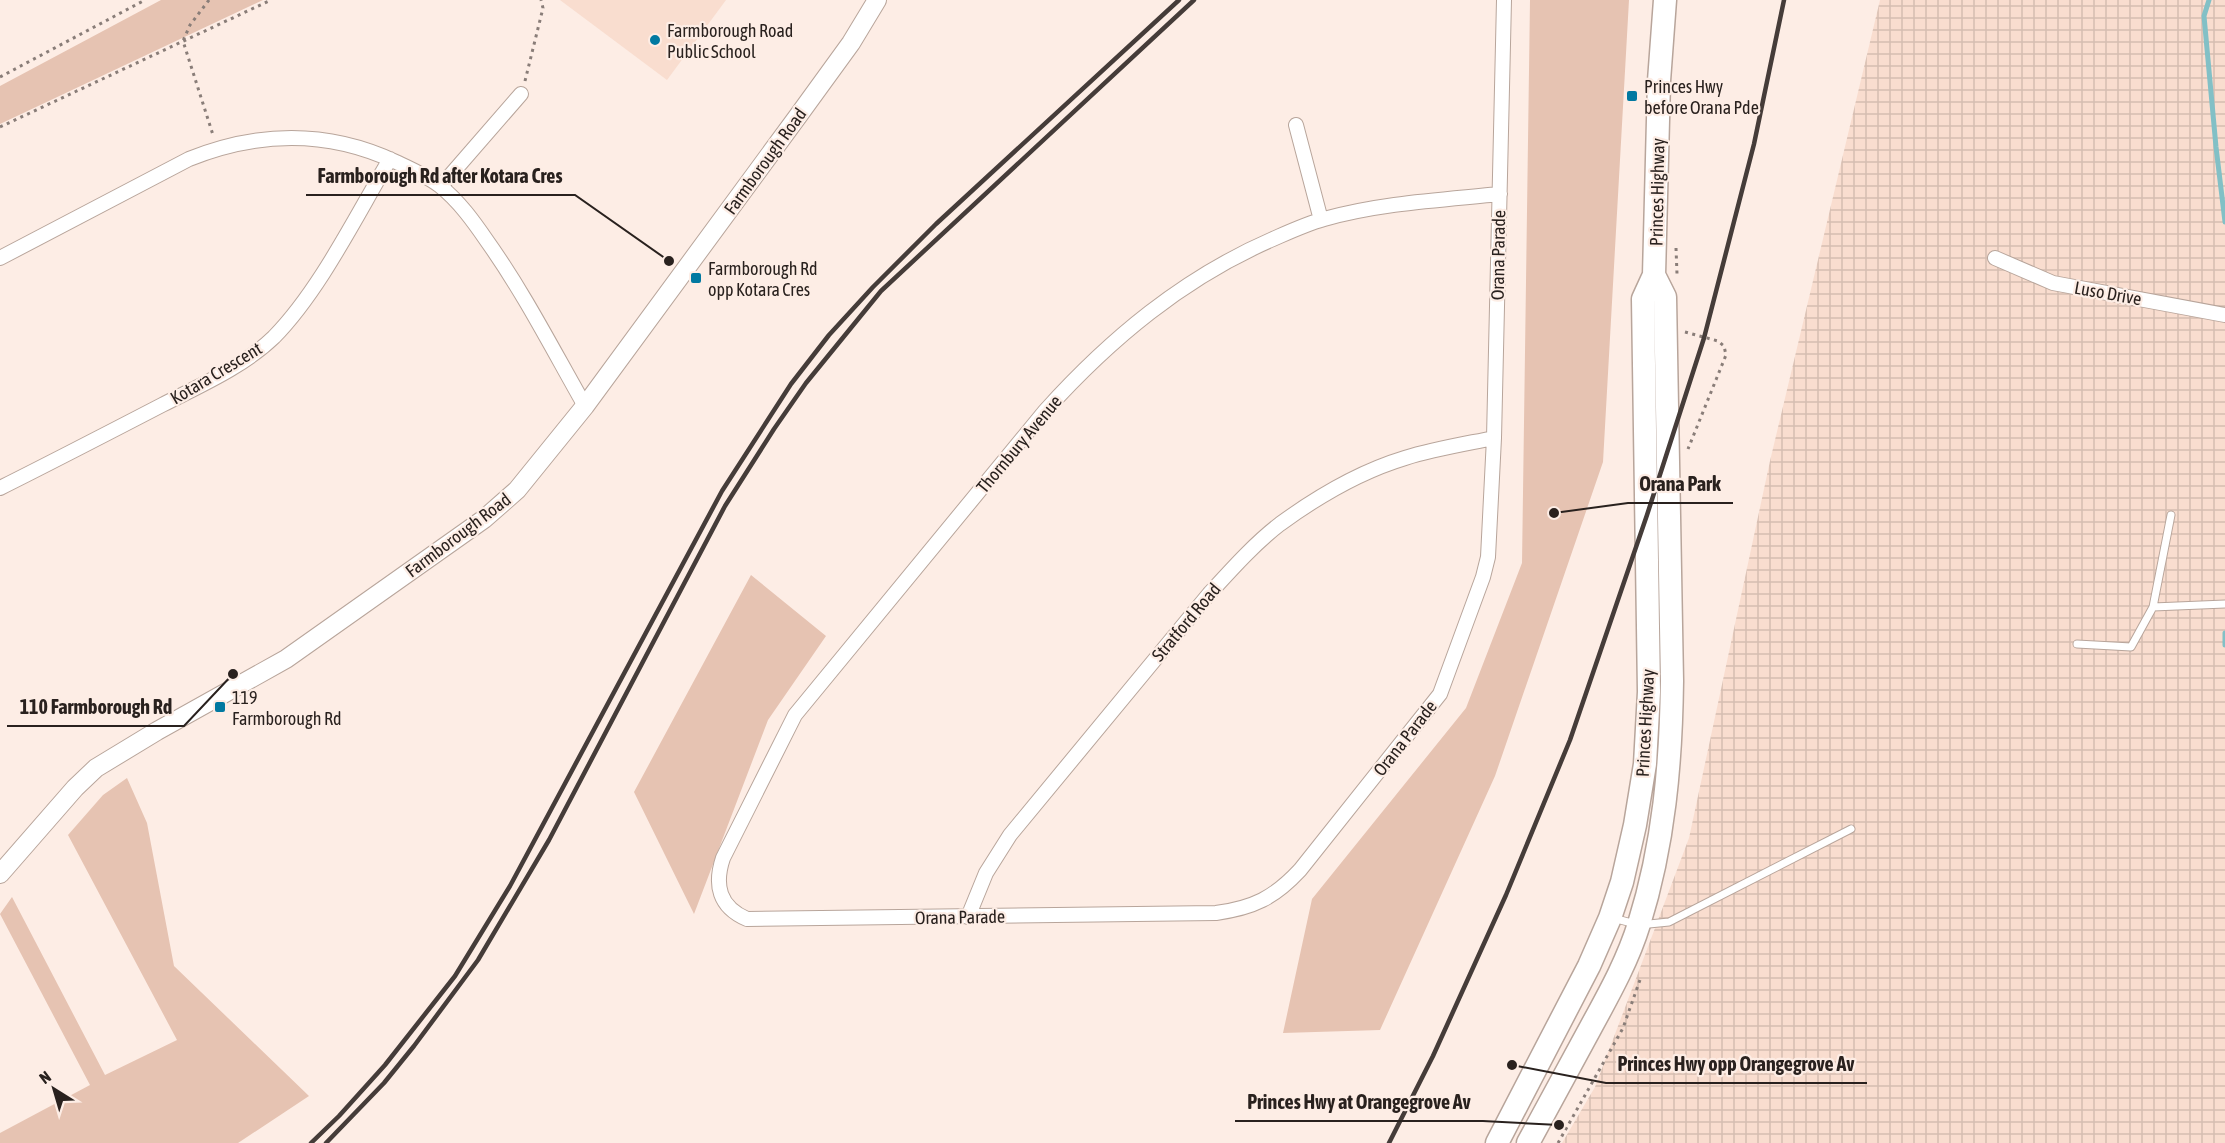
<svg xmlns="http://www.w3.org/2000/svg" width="2225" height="1143" font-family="'Asap Condensed',sans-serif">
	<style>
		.built { fill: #f9ddcf }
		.industrial { fill: url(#industrial-grid) }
		.park { fill: #e6c3b2 }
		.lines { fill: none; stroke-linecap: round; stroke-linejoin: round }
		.stream { stroke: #82c0c6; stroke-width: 5 }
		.service-casing { stroke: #b8a59b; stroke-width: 9 }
		.minor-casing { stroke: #b8a59b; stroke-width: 16 }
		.tertiary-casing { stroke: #b8a59b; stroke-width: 20 }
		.primary-casing { stroke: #b8a59b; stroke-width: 25 }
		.path { stroke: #897d78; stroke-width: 3; stroke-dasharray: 3 4.5; stroke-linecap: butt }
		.service { stroke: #fff; stroke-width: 7 }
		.minor { stroke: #fff; stroke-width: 14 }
		.tertiary { stroke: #fff; stroke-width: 18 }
		.primary { stroke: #fff; stroke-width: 22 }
		.rail { stroke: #453c39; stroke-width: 4.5 }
		.poi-dot { fill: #0179a1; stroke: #fdede5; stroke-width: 2 }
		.labels { text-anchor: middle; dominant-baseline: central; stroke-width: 4.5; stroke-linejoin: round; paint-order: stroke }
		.poi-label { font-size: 18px; fill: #29211e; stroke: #fdede5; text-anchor: start }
		.street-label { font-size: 18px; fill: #29211e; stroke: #fdede5 }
		.leader { fill: none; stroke: #29211e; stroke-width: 2 }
		.callout-dot { fill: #29211e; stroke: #fdede5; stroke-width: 2 }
		.callout-label { font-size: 20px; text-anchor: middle; font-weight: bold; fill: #29211e; stroke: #fdede5; stroke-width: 4.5; stroke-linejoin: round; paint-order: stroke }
	</style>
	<defs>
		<pattern id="industrial-grid" width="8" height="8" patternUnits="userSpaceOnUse" patternTransform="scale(1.5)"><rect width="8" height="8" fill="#f9ddcf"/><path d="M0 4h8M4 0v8" fill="none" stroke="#d5bdb1"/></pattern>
	</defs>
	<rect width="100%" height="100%" fill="#fdede5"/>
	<!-- built -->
	<path class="built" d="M 560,0 L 726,0 L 667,80 Z"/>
	<!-- industrial -->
	<path class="industrial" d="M 1880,0 L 2225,0 L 2225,1143 L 1562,1143 L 1595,1087 L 1689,838 L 1770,461 Z"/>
	<!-- park -->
	<path class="park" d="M 161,0 L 263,0 L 0,124 L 0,86 Z
		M 1530,0 L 1629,0 L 1603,462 L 1495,776 L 1380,1030 L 1283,1033 L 1312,899 L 1466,708 L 1522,563 Z
		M 751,575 L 826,636 L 768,720 L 694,914 L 634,792 Z
		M 127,778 L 147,823 L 174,966 L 309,1096 L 238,1143 L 0,1143 L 0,1133 L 90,1085 L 0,914 L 12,897 L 105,1075 L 177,1040 L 68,835 L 103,795 Z"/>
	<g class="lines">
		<!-- stream -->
		<path class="stream" d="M 2209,0 L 2204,16 L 2216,147 L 2225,222
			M 2225,633 L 2225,645"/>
		<!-- service casing -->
		<g class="service-casing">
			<path id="service" d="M 2171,515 L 2153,607 L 2225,604
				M 2077,644 L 2131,647 L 2153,607
				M 1613,918 L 1639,925 L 1669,922 L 1851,829"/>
		</g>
		<!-- minor casing -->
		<g class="minor-casing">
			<path id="minor" d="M 1296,125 L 1321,220
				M 441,186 L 521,94
				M 1500,194 C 1441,200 1381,203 1324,219 C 1306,224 1289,232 1273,239 C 1183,278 1110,339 1045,411 L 795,715 L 723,858 C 714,885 719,907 747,919 L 1216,913 C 1253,908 1274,898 1300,870 L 1440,694 L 1483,577 L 1488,557 L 1494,438 L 1504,0
				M 0,258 L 189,159 C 259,131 328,130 396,162 C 411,169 427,176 440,186 C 459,201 474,222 487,241 C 524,293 553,350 585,406
				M 1995,258 L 2053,283 L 2225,315
				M 0,488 C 54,461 108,433 162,405 C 199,386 243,367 274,337 C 320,290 356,216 390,159
				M 968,917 L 986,873 L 1010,835 L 1209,594 C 1231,570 1254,544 1280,524 C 1317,497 1362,471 1405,458 C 1434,449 1465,444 1494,438"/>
		</g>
		<!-- tertiary casing -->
		<g class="tertiary-casing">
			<path id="tertiary" d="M 0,874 L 75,788 L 96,768 L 157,731 L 286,659 L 484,519 L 517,490 L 585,406 L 798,116 L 851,43 L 877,0"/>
		</g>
		<!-- primary casing -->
		<g class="primary-casing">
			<path id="primary" d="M 1497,1143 L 1589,966 L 1610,918 L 1622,882 L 1635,825 L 1645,764 L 1649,692 L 1643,299 L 1654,275 L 1659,81 L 1665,0
				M 1528,1143 C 1549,1104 1570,1065 1591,1027 C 1609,994 1628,960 1639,924 C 1664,844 1671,763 1672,681 L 1665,297 L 1654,275"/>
		</g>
		<!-- path -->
		<path class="path" d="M 209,0 L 190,25 L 183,41 L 213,135
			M 0,77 L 145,0
			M 525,81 L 543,8 L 541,0
			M 0,127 L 271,0
			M 1676,248 L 1677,274
			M 1685,332 L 1718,341 L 1724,346 L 1726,355 L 1688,449
			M 1558,1143 L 1623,1028 L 1641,977"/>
		<!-- service -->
		<use href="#service" class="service"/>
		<!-- minor -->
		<use href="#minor" class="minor"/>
		<!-- tertiary -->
		<use href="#tertiary" class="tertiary"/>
		<!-- primary -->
		<use href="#primary" class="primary"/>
		<!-- rail -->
		<path class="rail" d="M 311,1143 L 339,1116 L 385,1065 L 455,976 L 510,886 L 722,491 L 791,384 L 829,335 L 873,287 L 936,224 L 1179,0
			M 326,1143 L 384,1083 L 414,1046 L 478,960 L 549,840 L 725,506 L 774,429 L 806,383 L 881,291 L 1194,0
			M 1389,1143 L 1433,1056 L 1506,895 L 1570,740 L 1647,515 L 1704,338 L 1754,144 L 1784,0"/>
	</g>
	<!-- markers -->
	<g class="poi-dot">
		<circle cx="655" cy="40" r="6"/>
		<rect x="1626" y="90" width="12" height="12" rx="3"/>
		<rect x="690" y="272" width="12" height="12" rx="3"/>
		<rect x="214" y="701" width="12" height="12" rx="3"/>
	</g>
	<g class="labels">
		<!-- poi labels -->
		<g class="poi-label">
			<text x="667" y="30">Farmborough Road<tspan x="667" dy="21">Public School</tspan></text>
			<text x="1644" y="86">Princes Hwy<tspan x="1644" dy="21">before Orana Pde</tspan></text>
			<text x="708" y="268">Farmborough Rd<tspan x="708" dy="21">opp Kotara Cres</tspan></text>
			<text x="232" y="697">119<tspan x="232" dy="21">Farmborough Rd</tspan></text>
		</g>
		<!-- street labels -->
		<g class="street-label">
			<text transform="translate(765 161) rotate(-54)">Farmborough Road</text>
			<text transform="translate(1657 192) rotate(-89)">Princes Highway</text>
			<text transform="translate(1498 255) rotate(-89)">Orana Parade</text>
			<text transform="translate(2108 293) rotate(10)">Luso Drive</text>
			<text transform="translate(216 373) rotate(-31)">Kotara Crescent</text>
			<text transform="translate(1019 444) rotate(-50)">Thornbury Avenue</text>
			<text transform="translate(458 535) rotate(-37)">Farmborough Road</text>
			<text transform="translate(1186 622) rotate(-50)">Stratford Road</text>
			<text transform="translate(1645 723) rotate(-87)">Princes Highway</text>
			<text transform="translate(1405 738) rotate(-52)">Orana Parade</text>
			<text transform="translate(960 917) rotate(-1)">Orana Parade</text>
		</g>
	</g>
	<!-- callouts -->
	<path class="leader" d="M669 261L575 195H306M1554 513L1628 503H1733M233 674L184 726H7M1512 1065L1606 1083H1867M1559 1125L1483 1121H1235"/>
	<g class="callout-dot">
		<circle cx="669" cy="261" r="6"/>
		<circle cx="1554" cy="513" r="6"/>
		<circle cx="233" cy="674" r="6"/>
		<circle cx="1512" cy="1065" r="6"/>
		<circle cx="1559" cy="1125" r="6"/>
	</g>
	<g class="callout-label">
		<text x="440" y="183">Farmborough Rd after Kotara Cres</text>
		<text x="1680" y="491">Orana Park</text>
		<text x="96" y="714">110 Farmborough Rd</text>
		<text x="1736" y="1071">Princes Hwy opp Orangegrove Av</text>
		<text x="1359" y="1109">Princes Hwy at Orangegrove Av</text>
	</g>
	<!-- north arrow -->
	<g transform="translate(54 1089) rotate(323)" stroke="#fdede5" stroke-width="4.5" paint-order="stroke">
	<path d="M0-4.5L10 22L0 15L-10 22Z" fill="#29211e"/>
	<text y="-9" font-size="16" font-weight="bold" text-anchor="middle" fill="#29211e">N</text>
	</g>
</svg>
